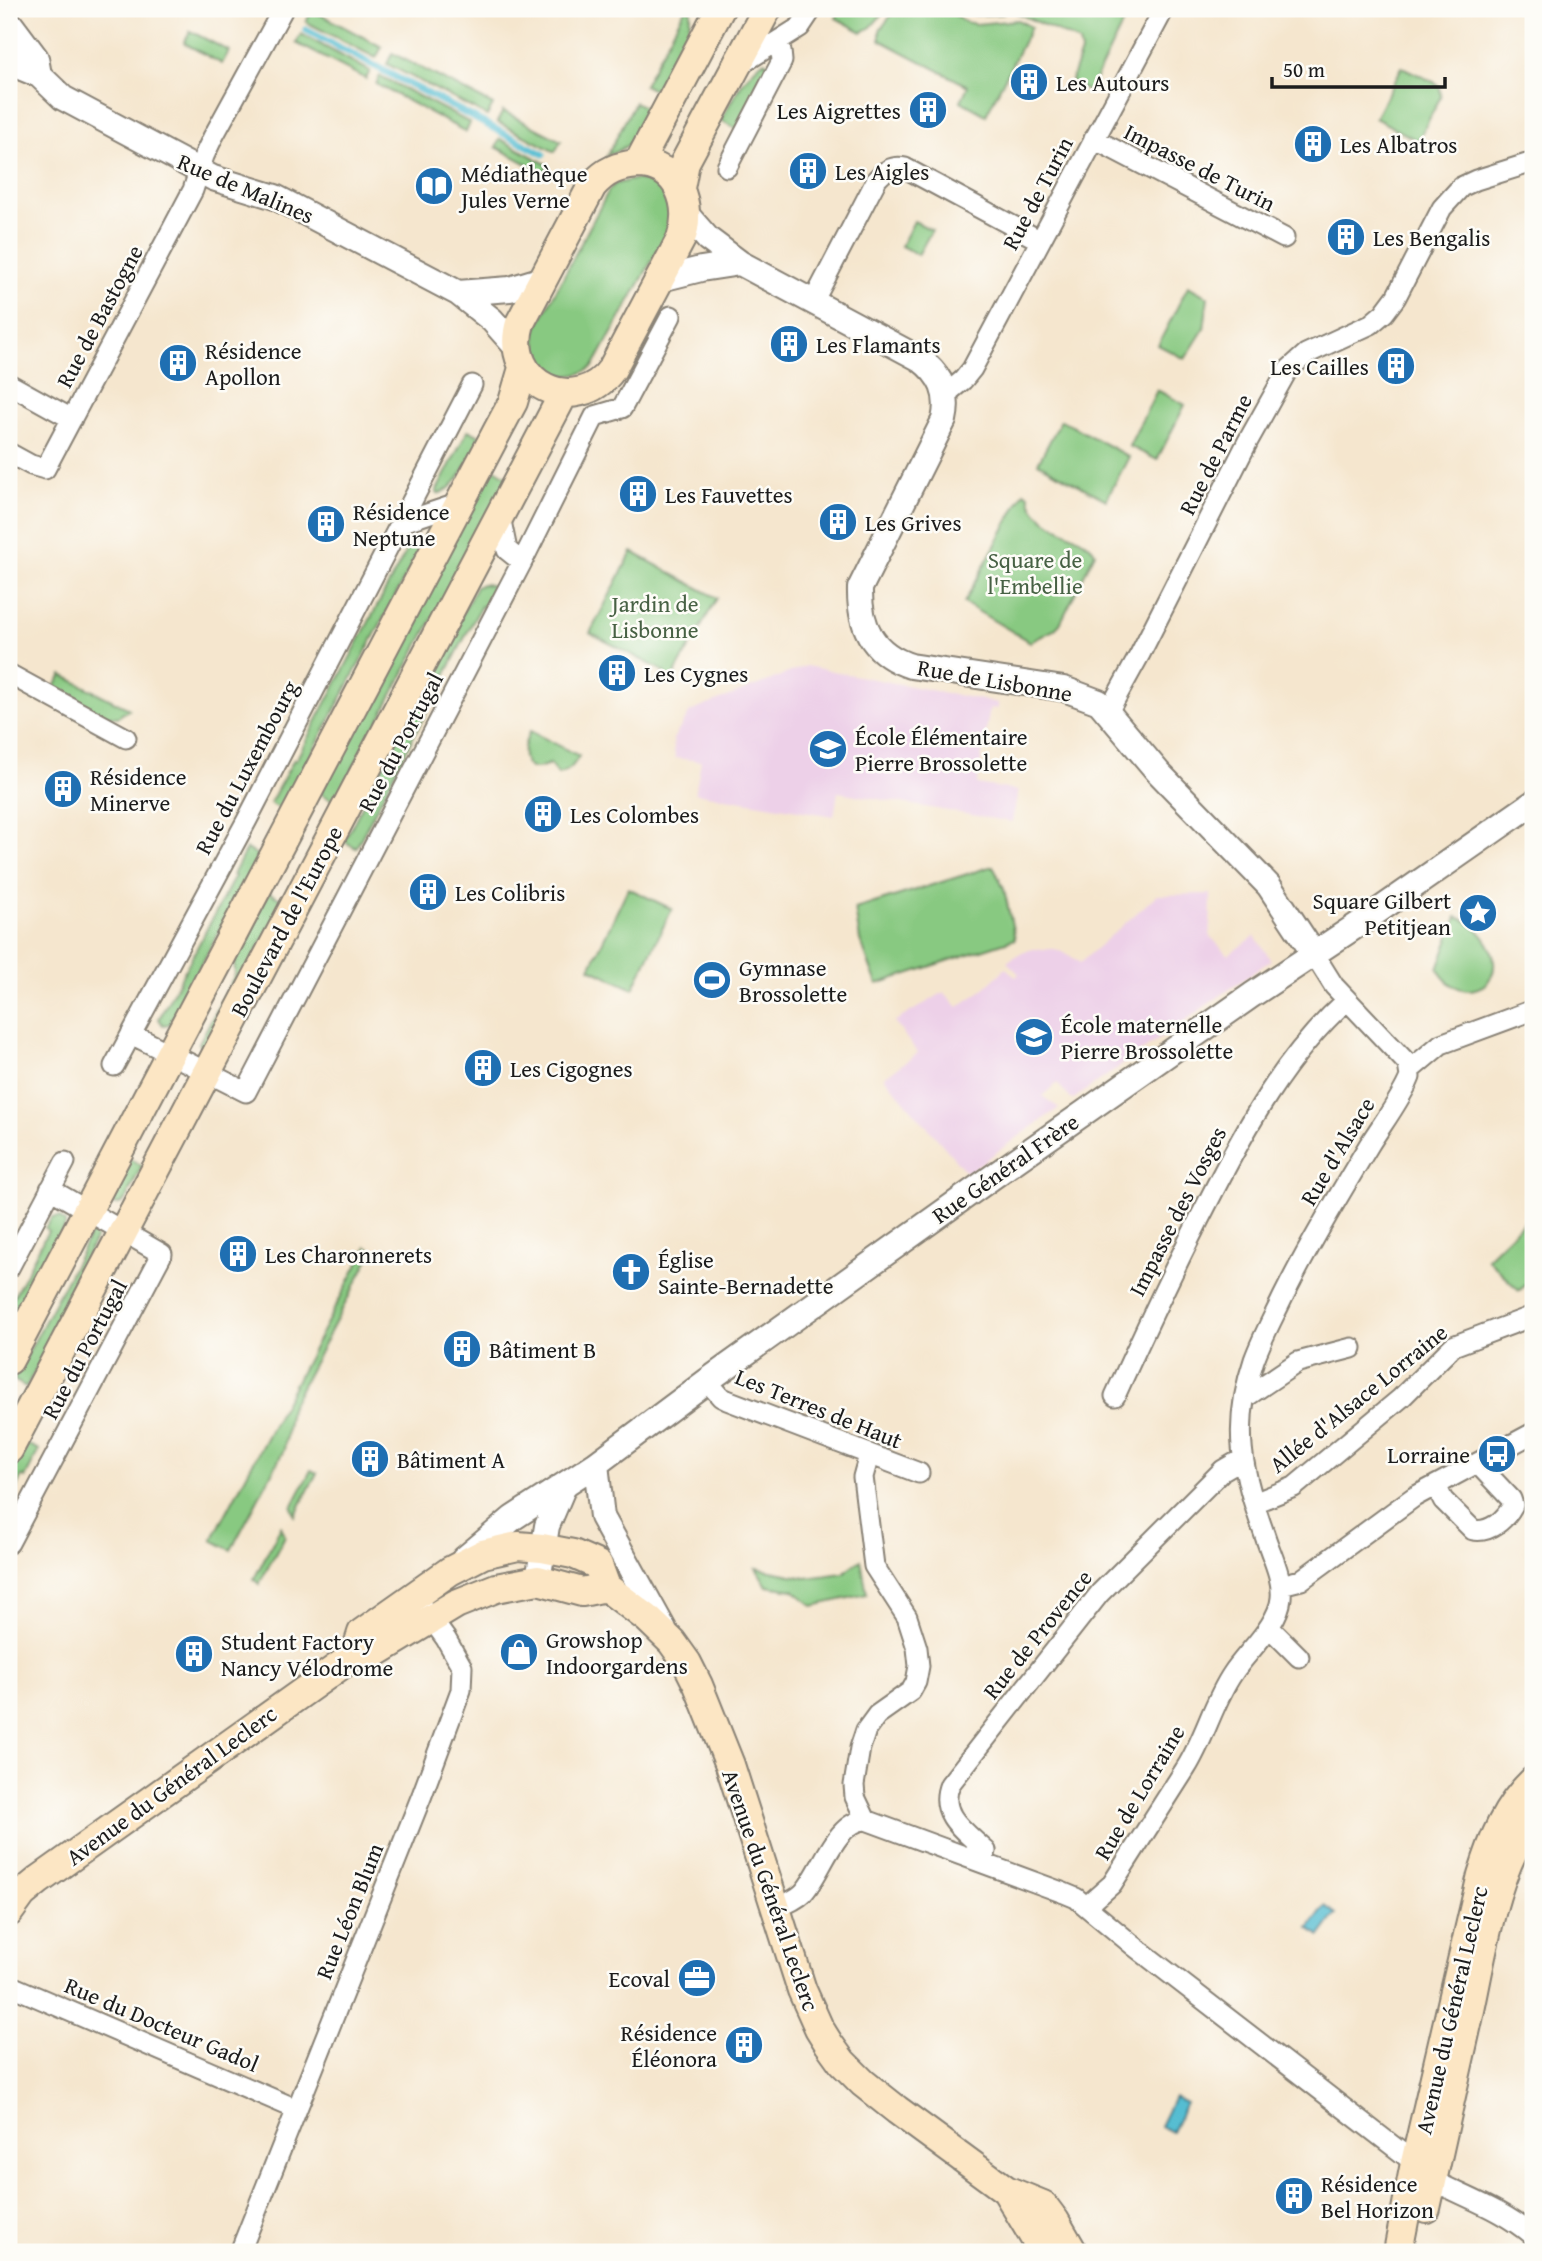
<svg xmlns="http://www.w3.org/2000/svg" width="1542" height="2261" font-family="'Gentium Book Plus',serif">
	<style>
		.built { fill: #edd0e8 }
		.green { fill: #88c981; stroke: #52724e; stroke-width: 2 }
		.water { fill: #55bdd2; stroke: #386c77; stroke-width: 2 }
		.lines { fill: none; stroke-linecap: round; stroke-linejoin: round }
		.stream { stroke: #55bdd2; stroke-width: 7 }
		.minor-casing { stroke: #888175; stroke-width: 23 }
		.tertiary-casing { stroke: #888175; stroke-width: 28 }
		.secondary-casing { stroke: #888175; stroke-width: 32 }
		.minor { stroke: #fff; stroke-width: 19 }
		.tertiary { stroke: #fff; stroke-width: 24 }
		.secondary { stroke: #fce6c4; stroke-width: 28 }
		.labels { text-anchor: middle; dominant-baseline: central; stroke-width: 5; stroke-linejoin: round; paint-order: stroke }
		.poi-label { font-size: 23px; fill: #1c1c1c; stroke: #fdfcf7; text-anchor: start }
		.street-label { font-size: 23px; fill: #1c1c1c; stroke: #fdfcf7 }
		.park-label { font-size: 23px; fill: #476144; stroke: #fdfcf7 }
	</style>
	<rect width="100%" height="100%" fill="#fdfcf7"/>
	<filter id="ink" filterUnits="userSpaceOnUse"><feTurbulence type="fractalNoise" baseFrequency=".0143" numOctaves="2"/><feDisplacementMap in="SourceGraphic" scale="14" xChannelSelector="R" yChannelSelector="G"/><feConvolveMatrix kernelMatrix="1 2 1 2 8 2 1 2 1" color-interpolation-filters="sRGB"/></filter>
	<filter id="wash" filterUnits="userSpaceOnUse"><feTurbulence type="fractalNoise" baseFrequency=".00686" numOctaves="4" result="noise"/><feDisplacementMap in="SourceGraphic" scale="28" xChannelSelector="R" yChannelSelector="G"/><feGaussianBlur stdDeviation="1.57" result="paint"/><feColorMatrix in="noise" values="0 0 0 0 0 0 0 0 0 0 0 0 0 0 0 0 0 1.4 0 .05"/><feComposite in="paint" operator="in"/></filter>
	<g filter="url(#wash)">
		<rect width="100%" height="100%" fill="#f5e6ce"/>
		<!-- built -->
		<path class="built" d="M 806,666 L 998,703 L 998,709 L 990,708 L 977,784 L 1018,791 L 1012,822 L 838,792 L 834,816 L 695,793 L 701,761 L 675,758 L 673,739 L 690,712 Z
			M 1211,894 L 1210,936 L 1228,955 L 1255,936 L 1271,960 L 1072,1100 L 1057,1083 L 1042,1096 L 1059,1108 L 967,1173 L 884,1077 L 918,1053 L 894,1022 L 944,992 L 958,1007 L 980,992 L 1006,968 L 1016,977 L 1019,974 L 1007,962 L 1017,955 L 1032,949 L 1055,949 L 1069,955 L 1080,963 L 1157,895 Z"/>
		<!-- green -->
		<path class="green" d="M 685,9 L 691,9 L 687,42 L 663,95 L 644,85 Z
			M 841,9 L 887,9 L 871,27 L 862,32 L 836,18 Z
			M 896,9 L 948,9 L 965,22 L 976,24 L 1018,20 L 1031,27 L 986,115 L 961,101 L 968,86 L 880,40 L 880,30 Z
			M 959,9 L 994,9 L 1004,14 L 976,15 Z
			M 1008,9 L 1130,9 L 1089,92 L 1075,85 L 1071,80 L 1081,52 L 1079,43 L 1072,38 Z
			M 312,10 L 382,47 L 376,58 L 306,22 Z
			M 190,31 L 229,51 L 222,64 L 184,43 Z
			M 301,34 L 370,71 L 366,79 L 296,43 Z
			M 392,53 L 493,105 L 487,116 L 387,64 Z
			M 763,61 L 768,63 L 769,68 L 737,129 L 721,120 C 733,98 743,77 763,61 Z
			M 1402,67 L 1434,82 L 1440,88 L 1441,96 L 1418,141 L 1375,118 Z
			M 380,76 L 470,123 L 466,132 L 376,84 Z
			M 635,102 L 653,112 C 638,139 636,143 607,156 Z
			M 503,111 L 561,141 L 555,152 L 497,122 Z
			M 500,139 L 548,165 L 544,173 L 496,147 Z
			M 636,179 C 654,182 673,195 673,216 C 672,221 669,228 668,232 L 593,367 C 562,388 526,368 536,329 L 609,190 L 615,184 Z
			M 914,221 L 932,230 L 918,255 L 901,246 Z
			M 1188,286 L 1208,297 L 1204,329 L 1185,359 L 1158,345 Z
			M 1157,390 L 1185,405 L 1157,460 L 1129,446 Z
			M 1061,420 L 1129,457 L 1106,500 L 1038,463 Z
			M 468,430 L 482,437 C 471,455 458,491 437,494 L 436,492 Z
			M 490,466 L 508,477 L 335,802 L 320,793 Z
			M 1024,492 L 1029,495 C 1033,529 1089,534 1095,553 L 1060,624 L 1054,630 L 1030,642 L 964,603 Z
			M 411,542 L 418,545 L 418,553 L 282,810 L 270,803 L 294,759 L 296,760 Z
			M 632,552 L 717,598 L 669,684 L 661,680 L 665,672 L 590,633 Z
			M 482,584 C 502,584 494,597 488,609 L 481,606 L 356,848 L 344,841 L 476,587 Z
			M 62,675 L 129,709 L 118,717 L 106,716 L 54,688 Z
			M 530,731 L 579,756 C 574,765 569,772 558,774 L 550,764 L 538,768 L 530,768 C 519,757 524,744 530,731 Z
			M 246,849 L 259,856 L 170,1024 L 163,1025 L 159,1019 L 235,876 L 233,875 Z
			M 993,866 L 1004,889 L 1015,939 L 877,984 L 860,940 L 855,909 Z
			M 628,888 L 672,909 L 633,989 L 590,968 Z
			M 268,892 L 284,901 L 204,1049 L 201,1048 L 199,1043 L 235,975 L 234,959 Z
			M 1457,917 C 1476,923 1496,946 1494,967 C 1494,972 1490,979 1487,983 C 1469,997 1448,988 1438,969 Z
			M 130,1159 L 142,1166 L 128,1193 L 129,1195 L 122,1203 L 115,1205 L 110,1200 L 110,1195 Z
			M 59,1217 L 65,1222 L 65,1226 L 9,1331 L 9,1306 L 48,1231 L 45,1228 L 52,1218 Z
			M 1527,1219 L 1533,1225 L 1533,1278 L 1519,1291 L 1487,1258 Z
			M 91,1233 L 95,1236 L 95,1239 L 64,1299 L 65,1316 L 26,1387 L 14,1380 Z
			M 367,1247 L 373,1251 L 290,1408 L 284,1450 L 231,1550 L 212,1540 Z
			M 27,1444 L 39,1450 L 25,1478 L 22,1476 L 9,1504 L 9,1476 Z
			M 311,1470 L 317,1473 L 295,1516 L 292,1507 Z
			M 281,1526 L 285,1536 L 259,1584 L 254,1579 Z
			M 861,1560 L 867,1594 L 813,1606 L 793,1590 L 767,1586 L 756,1568 L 806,1578 L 843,1573 Z"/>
		<!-- water -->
		<path class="water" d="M 1325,1906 L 1336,1914 L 1320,1936 L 1309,1928 Z
			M 1174,2097 L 1186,2103 L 1172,2132 L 1160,2126 Z"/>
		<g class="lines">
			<!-- stream -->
			<path class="stream" d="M 306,30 L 543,154"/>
		</g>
	</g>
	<g filter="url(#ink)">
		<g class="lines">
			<!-- minor casing -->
			<g class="minor-casing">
				<path id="minor" d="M 738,66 L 800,27 L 812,9
					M 1094,139 L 1284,238
					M 727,167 L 782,61 L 781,51 L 776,43
					M 813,302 L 877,179 C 885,170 893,165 905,168 L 1039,240
					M 9,384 L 72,419
					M 946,394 L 963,380 L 972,369 L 1164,9
					M 9,453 L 31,465 L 45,469 L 193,190 L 204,156 L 213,137 L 283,9
					M 500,516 L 507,550 L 522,562
					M 403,522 L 460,503
					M 9,674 L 126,738
					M 1108,712 L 1140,654 L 1248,441 L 1287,371 L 1306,354 L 1371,324 L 1384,313 L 1396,297 L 1442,208 L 1461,187 L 1476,180 L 1533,162
					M 131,1034 L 246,1092 L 522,562 L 595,416 L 622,408 L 671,316
					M 114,1066 L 247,820 L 472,385
					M 1410,1070 L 1441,1044 L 1533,1010
					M 9,1268 L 65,1162
					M 707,1381 L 721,1397 L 727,1400 L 919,1473
					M 1115,1396 C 1145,1330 1176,1264 1209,1200 C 1246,1127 1285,1056 1347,1000
					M 1246,1397 L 1298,1362 L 1352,1348
					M 1436,1485 L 1443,1500 L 1473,1530 C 1490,1533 1505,1520 1513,1505 L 1511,1499 L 1478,1464
					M 1254,1503 L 1294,1487 L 1401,1398 L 1453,1346 L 1533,1316
					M 9,1543 L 162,1254 L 50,1189
					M 1281,1585 L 1301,1580 L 1414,1497 L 1533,1433
					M 1269,1627 L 1299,1657
					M 866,1820 L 855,1797 L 854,1785 L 860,1748 L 866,1730 L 877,1715 L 911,1691 L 916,1682 L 919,1666 L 917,1648 L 907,1617 L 874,1566 L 863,1477 L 869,1455
					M 983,1863 L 986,1851 C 966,1832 937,1815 950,1784 L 1100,1593 L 1223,1470 L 1242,1459
					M 1087,1906 L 1112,1884 L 1186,1768 C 1205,1738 1213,1702 1233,1673 C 1247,1652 1279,1624 1281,1598 C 1283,1577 1271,1555 1265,1536 C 1242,1471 1231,1428 1254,1360 C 1262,1338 1273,1318 1283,1297 C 1309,1245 1339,1195 1369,1145 C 1382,1124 1402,1098 1410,1077 L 1408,1064 L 1334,986 L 1314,954
					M 774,1909 C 784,1905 796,1900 803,1893 C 822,1873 835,1821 866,1820 L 1064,1893 L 1076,1898 L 1134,1946 L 1415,2163
					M 9,1985 L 296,2109
					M 1432,2180 C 1467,2198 1503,2210 1533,2236
					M 240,2252 L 422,1795 L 461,1690 L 462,1667 L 446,1639 L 425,1610"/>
			</g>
			<!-- tertiary casing -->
			<g class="tertiary-casing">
				<path id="tertiary" d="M 9,22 L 36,58 L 39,75
					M 9,51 L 22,68 L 39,75 L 63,98 L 213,178 L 275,197 L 458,293 L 492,320 L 517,348
					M 686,214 L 708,239 L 740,263 L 920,359 C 941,375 950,394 944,420 L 860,588 C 859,626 873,654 911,666 L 1064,689 L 1099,702 L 1158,772 L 1269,886 L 1314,954
					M 661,279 L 701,269 L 740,263
					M 458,293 L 510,289 L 543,279
					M 596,1464 L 602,1517 L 664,1629
					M 464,1559 L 513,1518 L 596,1464 L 707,1381 L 991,1178 L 1252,995 L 1365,920 L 1533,803
					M 538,1580 L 547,1526 L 564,1486"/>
			</g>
			<!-- secondary casing -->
			<g class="secondary-casing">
				<path id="secondary" d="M 638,164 C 679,164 693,206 681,239 L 612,369 C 576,419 502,384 520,323 L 592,186 C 606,170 618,166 638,164 Z
					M 638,164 L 720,9
					M 680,188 L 685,162 L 767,9
					M 9,1360 L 498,430 L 513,402 L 523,368
					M 9,1449 L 564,393
					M 355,1655 L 362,1633 L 450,1571 L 483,1554 L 518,1546 L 542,1548 L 573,1554 L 598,1565 L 606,1587 L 647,1618 L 672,1642 L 687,1663 L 698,1685 L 730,1765 L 802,1990 L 819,2028 L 829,2044 L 842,2062 L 863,2083 L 897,2110 L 1006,2190 L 1043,2205 L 1055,2221 L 1073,2252
					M 9,1912 L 22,1894 L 39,1880 L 355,1655 L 375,1653 L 456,1604 L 496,1588 L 538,1580 L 582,1592 L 606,1587
					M 1006,2190 L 1043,2252
					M 1426,2208 C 1440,2144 1455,2079 1469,2015 C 1483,1950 1493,1871 1533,1817
					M 1398,2252 L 1415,2163 L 1482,1875 C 1493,1839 1506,1807 1533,1781"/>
			</g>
			<!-- minor -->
			<use href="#minor" class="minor"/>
			<!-- tertiary -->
			<use href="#tertiary" class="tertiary"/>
			<!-- secondary -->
			<use href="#secondary" class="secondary"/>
		</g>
	</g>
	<!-- icons -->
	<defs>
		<g id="building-disc" transform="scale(2.0125)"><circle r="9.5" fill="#1f6fb2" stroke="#fdfcf7"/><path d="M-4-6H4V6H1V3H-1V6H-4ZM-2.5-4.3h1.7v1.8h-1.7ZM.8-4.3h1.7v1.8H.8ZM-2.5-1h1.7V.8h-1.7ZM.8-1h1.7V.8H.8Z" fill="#fff"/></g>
		<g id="library-disc" transform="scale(2.0125)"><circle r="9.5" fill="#1f6fb2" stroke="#fdfcf7"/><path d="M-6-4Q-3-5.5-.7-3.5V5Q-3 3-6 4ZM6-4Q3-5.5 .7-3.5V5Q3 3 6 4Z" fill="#fff"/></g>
		<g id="school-disc" transform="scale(2.0125)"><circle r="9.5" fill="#1f6fb2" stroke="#fdfcf7"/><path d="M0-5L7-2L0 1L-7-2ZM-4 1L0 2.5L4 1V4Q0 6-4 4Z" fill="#fff"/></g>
		<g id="sight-disc" transform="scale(2.0125)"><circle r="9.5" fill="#1f6fb2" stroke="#fdfcf7"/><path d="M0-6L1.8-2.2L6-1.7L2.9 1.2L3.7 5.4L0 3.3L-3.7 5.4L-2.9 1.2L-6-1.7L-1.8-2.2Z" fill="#fff"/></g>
		<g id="stadium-disc" transform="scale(2.0125)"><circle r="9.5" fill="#1f6fb2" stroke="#fdfcf7"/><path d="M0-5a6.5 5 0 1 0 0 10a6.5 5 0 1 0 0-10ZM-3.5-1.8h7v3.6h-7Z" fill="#fff"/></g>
		<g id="church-disc" transform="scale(2.0125)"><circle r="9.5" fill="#1f6fb2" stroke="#fdfcf7"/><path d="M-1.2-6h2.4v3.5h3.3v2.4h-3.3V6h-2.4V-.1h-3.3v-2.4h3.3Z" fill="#fff"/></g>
		<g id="bus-disc" transform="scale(2.0125)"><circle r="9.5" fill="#1f6fb2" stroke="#fdfcf7"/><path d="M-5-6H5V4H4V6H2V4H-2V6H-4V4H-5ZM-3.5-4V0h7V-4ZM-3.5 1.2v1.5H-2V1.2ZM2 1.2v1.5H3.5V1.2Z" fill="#fff"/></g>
		<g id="shop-disc" transform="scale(2.0125)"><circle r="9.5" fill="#1f6fb2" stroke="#fdfcf7"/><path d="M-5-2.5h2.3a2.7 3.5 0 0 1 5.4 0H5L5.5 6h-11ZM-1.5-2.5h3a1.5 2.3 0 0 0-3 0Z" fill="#fff"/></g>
		<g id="office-disc" transform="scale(2.0125)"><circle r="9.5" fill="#1f6fb2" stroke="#fdfcf7"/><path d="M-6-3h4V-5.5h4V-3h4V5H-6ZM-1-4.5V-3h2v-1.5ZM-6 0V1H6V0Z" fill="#fff"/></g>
	</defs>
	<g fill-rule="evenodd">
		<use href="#building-disc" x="1029" y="82"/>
		<use href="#building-disc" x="928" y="110"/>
		<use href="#building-disc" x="1313" y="144"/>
		<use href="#building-disc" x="808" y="171"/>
		<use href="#library-disc" x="434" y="186"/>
		<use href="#building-disc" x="1346" y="237"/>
		<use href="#building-disc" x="789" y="344"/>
		<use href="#building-disc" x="178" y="363"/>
		<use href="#building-disc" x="1396" y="366"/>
		<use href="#building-disc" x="638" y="494"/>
		<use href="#building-disc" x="838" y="522"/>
		<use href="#building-disc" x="326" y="524"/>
		<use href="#building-disc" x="617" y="673"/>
		<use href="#school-disc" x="828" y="749"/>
		<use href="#building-disc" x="63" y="789"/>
		<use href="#building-disc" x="543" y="814"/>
		<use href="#building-disc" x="428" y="892"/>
		<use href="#sight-disc" x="1478" y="913"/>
		<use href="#stadium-disc" x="712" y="980"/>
		<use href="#school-disc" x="1034" y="1037"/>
		<use href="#building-disc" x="483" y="1068"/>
		<use href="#building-disc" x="238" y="1254"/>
		<use href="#church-disc" x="631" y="1272"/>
		<use href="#building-disc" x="462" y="1349"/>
		<use href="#bus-disc" x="1497" y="1454"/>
		<use href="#building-disc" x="370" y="1459"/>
		<use href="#shop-disc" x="519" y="1652"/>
		<use href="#building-disc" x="194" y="1654"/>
		<use href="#office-disc" x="697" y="1978"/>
		<use href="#building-disc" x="744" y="2045"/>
		<use href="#building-disc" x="1294" y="2196"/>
	</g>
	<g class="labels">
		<!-- poi labels -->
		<g class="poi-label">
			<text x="1056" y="82">Les Autours</text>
			<text x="901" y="110" text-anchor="end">Les Aigrettes</text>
			<text x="1340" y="144">Les Albatros</text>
			<text x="835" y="171">Les Aigles</text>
			<text x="461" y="173">Médiathèque<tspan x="461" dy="26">Jules Verne</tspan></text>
			<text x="1373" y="237">Les Bengalis</text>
			<text x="816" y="344">Les Flamants</text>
			<text x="205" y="350">Résidence<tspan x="205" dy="26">Apollon</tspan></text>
			<text x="1369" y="366" text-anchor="end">Les Cailles</text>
			<text x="665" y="494">Les Fauvettes</text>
			<text x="353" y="511">Résidence<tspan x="353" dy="26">Neptune</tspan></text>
			<text x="865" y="522">Les Grives</text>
			<text x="644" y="673">Les Cygnes</text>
			<text x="855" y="736">École Élémentaire<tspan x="855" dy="26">Pierre Brossolette</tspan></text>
			<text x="90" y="776">Résidence<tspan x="90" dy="26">Minerve</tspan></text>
			<text x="570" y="814">Les Colombes</text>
			<text x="455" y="892">Les Colibris</text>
			<text x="1451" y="900" text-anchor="end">Square Gilbert<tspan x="1451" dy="26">Petitjean</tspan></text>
			<text x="739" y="967">Gymnase<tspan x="739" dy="26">Brossolette</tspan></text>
			<text x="1061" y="1024">École maternelle<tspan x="1061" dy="26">Pierre Brossolette</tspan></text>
			<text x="510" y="1068">Les Cigognes</text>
			<text x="265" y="1254">Les Charonnerets</text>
			<text x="658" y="1259">Église<tspan x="658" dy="26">Sainte-Bernadette</tspan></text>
			<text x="489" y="1349">Bâtiment B</text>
			<text x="1470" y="1454" text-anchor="end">Lorraine</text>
			<text x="397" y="1459">Bâtiment A</text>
			<text x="546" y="1639">Growshop<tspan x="546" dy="26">Indoorgardens</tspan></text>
			<text x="221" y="1641">Student Factory<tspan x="221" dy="26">Nancy Vélodrome</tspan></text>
			<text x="670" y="1978" text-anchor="end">Ecoval</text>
			<text x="717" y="2032" text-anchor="end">Résidence<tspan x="717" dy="26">Éléonora</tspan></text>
			<text x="1321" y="2183">Résidence<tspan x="1321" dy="26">Bel Horizon</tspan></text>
		</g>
		<!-- street labels -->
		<g class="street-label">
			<text transform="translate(1200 167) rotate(27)">Impasse de Turin</text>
			<text transform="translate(246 188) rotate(23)">Rue de Malines</text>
			<text transform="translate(1037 193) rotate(-62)">Rue de Turin</text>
			<text transform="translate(99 316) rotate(-62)">Rue de Bastogne</text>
			<text transform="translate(1215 454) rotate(-63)">Rue de Parme</text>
			<text transform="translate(995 680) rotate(10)">Rue de Lisbonne</text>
			<text transform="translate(400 742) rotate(-62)">Rue du Portugal</text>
			<text transform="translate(246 767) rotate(-62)">Rue du Luxembourg</text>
			<text transform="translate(286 921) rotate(-62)">Boulevard de l'Europe</text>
			<text transform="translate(1337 1151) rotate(-59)">Rue d'Alsace</text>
			<text transform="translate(1005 1168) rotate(-35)">Rue Général Frère</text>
			<text transform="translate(1177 1211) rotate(-63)">Impasse des Vosges</text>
			<text transform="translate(84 1349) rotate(-62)">Rue du Portugal</text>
			<text transform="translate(1358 1398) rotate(-39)">Allée d'Alsace Lorraine</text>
			<text transform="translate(819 1408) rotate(22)">Les Terres de Haut</text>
			<text transform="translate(1037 1634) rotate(-51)">Rue de Provence</text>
			<text transform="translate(171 1785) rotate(-36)">Avenue du Général Leclerc</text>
			<text transform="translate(1139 1792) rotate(-59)">Rue de Lorraine</text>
			<text transform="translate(771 1890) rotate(71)">Avenue du Général Leclerc</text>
			<text transform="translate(349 1911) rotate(-68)">Rue Léon Blum</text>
			<text transform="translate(1451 2010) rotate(-77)">Avenue du Général Leclerc</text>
			<text transform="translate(162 2024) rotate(23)">Rue du Docteur Gadol</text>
		</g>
		<!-- park labels -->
		<g class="park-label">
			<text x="1035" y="559">Square de<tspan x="1035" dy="26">l'Embellie</tspan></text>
			<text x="655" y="603">Jardin de<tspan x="655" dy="26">Lisbonne</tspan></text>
		</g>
	</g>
	<!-- margin -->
	<rect width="1542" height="2261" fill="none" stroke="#fdfcf7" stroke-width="35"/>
	<!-- scale -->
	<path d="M1272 77v10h173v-10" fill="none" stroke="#1c1c1c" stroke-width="3.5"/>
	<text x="1283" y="77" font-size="21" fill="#1c1c1c" stroke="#fdfcf7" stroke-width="5" paint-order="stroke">50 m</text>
</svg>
